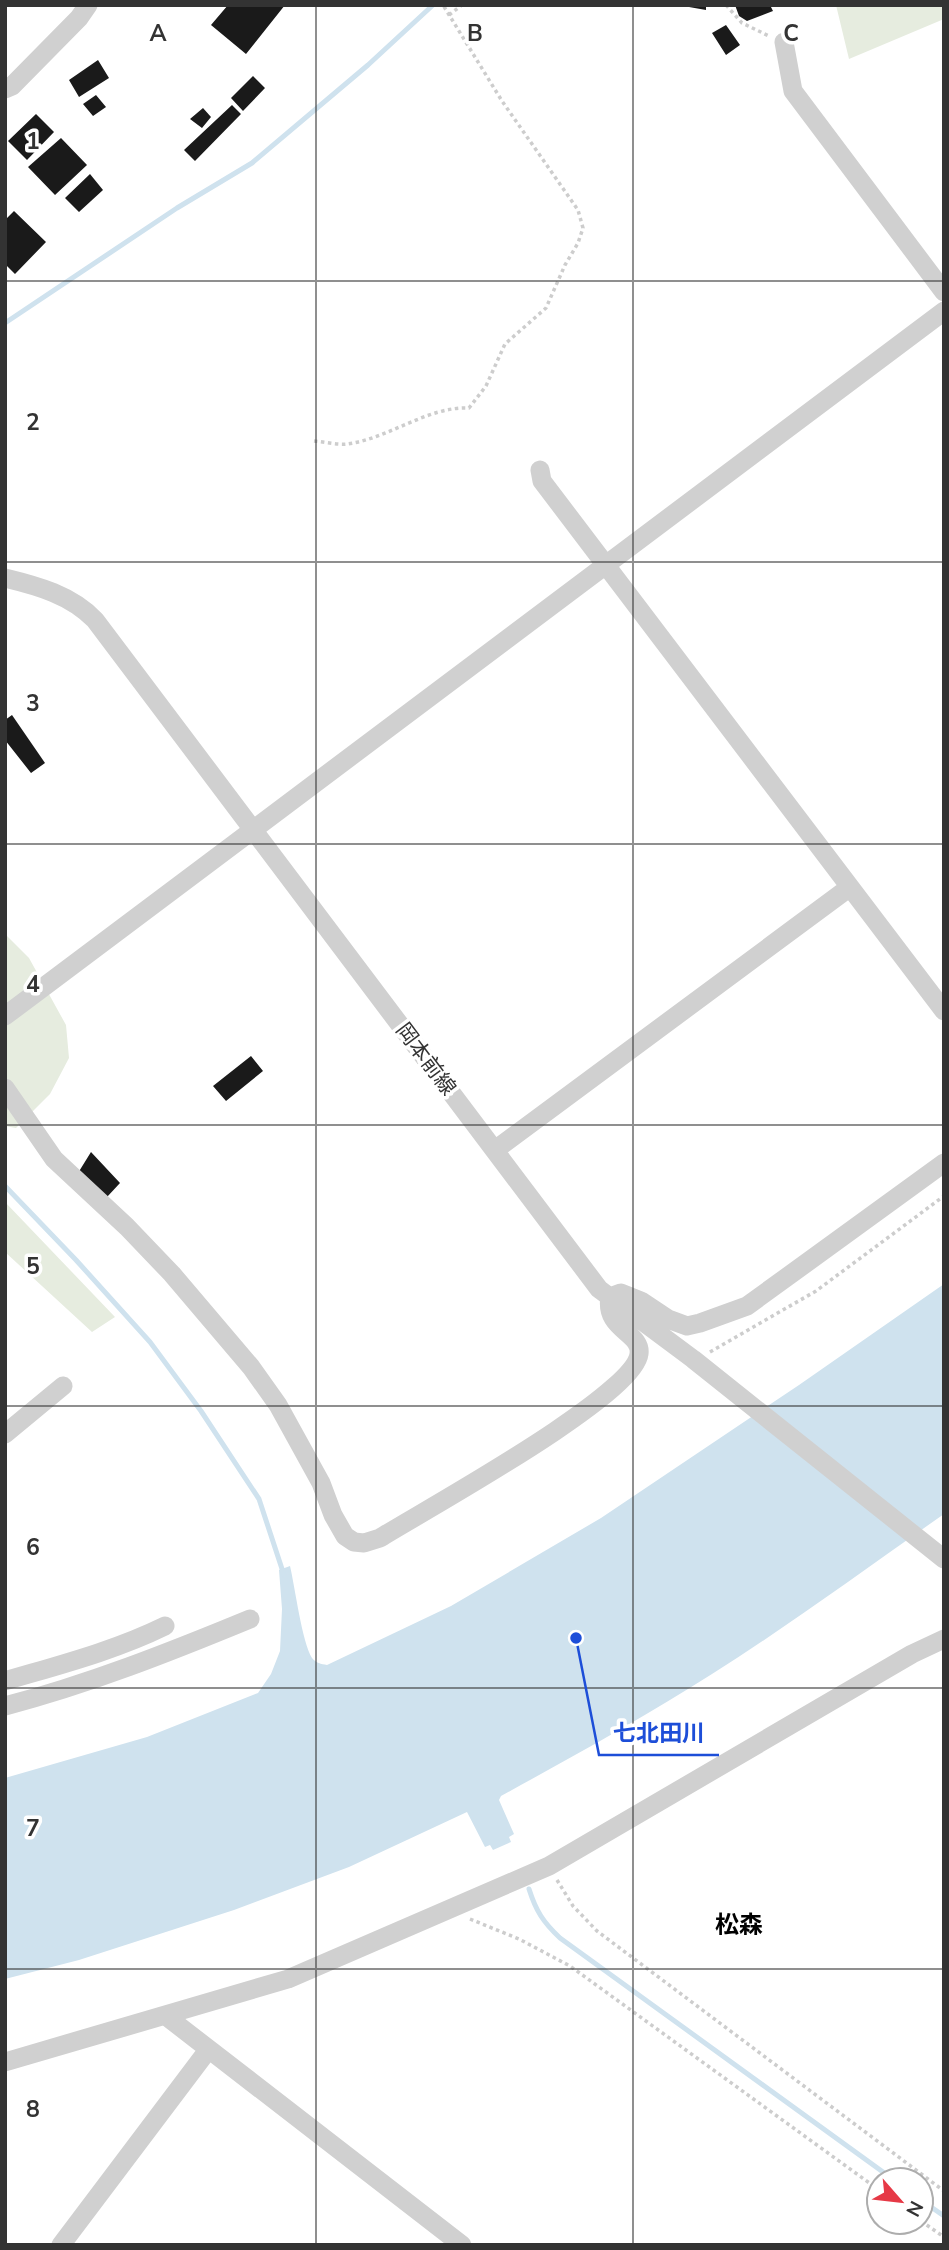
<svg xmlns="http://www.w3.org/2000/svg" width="949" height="2250" font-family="'Nunito Sans','Noto Sans JP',sans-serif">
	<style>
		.green { fill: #e6ecdf }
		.water { fill: #cfe2ee }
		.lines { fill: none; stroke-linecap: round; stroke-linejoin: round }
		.stream { stroke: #cfe2ee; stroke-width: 5 }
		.building { fill: #1a1a1a }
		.path { stroke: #cdcdcd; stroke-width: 3.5; stroke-dasharray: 3.5 3.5; stroke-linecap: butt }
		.minor { stroke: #d0d0d0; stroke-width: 19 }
		.grid { fill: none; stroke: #333; stroke-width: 2; stroke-opacity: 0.55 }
		.labels { text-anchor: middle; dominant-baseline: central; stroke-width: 7; stroke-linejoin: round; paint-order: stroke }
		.street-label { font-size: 21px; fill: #333; stroke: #fff }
		.quarter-label { font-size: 24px; font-weight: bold; fill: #000; stroke: #fff }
		.grid-label { font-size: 23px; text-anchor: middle; font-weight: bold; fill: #333; stroke: #fff; stroke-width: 7; stroke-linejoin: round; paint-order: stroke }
		.leader { fill: none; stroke: #1d4ed8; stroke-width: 2.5 }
		.callout-dot { fill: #1d4ed8; stroke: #fff; stroke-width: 2.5 }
		.callout-label { font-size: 23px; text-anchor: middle; font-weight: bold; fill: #1d4ed8; stroke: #fff; stroke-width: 7; stroke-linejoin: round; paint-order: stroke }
	</style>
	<rect width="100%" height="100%" fill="#fff"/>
	<!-- green -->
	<path class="green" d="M 836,5 L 944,5 L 944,19 L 849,59 Z
		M 5,934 L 29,958 L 66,1025 L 69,1058 L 50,1094 L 16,1128 L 5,1126 Z
		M 5,1202 L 115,1317 L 92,1332 L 5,1252 Z"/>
	<!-- water -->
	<path class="water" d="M 944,1284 L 944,1514 C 867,1568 791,1624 712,1674 C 643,1718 572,1757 501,1796 L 499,1800 L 514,1834 L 509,1837 L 511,1842 L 493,1850 L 490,1845 L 485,1847 L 467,1812 L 349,1867 L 234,1910 L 79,1960 L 5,1979 L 5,1778 L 147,1737 L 258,1693 L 271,1674 L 280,1651 L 282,1609 L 279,1570 L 290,1566 C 295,1587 302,1642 312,1658 C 316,1663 321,1664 327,1665 L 451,1606 L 601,1518 L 799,1385 Z"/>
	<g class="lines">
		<!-- stream -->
		<path class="stream" d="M 5,323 L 177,208 L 252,163 L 368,65 L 433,5
			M 5,1186 L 76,1260 L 150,1342 L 201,1411 L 259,1499 L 284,1575
			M 529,1889 C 536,1911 543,1922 560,1938 L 894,2180
			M 921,2200 L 944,2216"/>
	</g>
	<!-- building -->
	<path class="building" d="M 228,5 L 285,5 L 246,54 L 211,25 Z
		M 689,5 L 706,5 L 706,10 L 689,7 Z
		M 735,5 L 770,5 L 773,11 L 747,21 L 739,16 Z
		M 726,25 L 740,45 L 726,55 L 712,33 Z
		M 98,60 L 109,78 L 79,97 L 69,80 Z
		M 253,76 L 265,88 L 243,111 L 231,98 Z
		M 96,95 L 106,107 L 93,116 L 83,104 Z
		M 232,105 L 241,114 L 195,161 L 184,150 Z
		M 203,108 L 211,117 L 202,128 L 190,119 Z
		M 36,114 L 54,132 L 27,160 L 8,141 Z
		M 61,138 L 87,165 L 55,195 L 28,167 Z
		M 90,174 L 103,190 L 79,212 L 65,198 Z
		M 14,211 L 46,242 L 15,274 L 5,264 L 5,220 Z
		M 12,715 L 45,763 L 31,773 L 5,740 L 5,720 Z
		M 251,1056 L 263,1071 L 226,1101 L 213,1086 Z
		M 91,1152 L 120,1183 L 107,1197 L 78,1173 Z"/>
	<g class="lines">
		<!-- path -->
		<path class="path" d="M 726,5 L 742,23 L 769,36
			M 449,15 L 462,5
			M 314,441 C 325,442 337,445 347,444 C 388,439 428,406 469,408 L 486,386 L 505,344 L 546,308 L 565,265 L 578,243 L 583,228 L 578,210 L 502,101 L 443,5
			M 710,1352 L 816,1291 L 944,1196
			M 557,1880 L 573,1906 L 597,1931 L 944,2191
			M 470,1919 L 519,1939 L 570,1966 L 879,2190
			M 921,2221 L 944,2237"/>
		<!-- minor -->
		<path class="minor" d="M 784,42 L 793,91 L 944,292
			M 5,89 L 12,86 L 79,18 L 88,5
			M 540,470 L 542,481 L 944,1011
			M 5,578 C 38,586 71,595 95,620 L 599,1289 L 693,1359 L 944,1559
			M 5,1016 L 944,311
			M 5,1088 L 54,1159 L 127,1227 L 172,1274 L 251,1367 L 278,1405 L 321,1483 L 333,1515 L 345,1536 L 354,1542 L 364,1543 L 380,1538 C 423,1511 634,1396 639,1354 C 642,1332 604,1330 610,1297 L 621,1293 L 641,1301 L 668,1319 L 687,1326 L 700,1323 L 747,1306 L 944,1163
			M 495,1150 L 850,887
			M 5,1434 L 63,1386
			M 5,1681 C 59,1665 114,1651 165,1626
			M 5,1706 C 89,1684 170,1652 250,1619
			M 166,2016 L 462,2245
			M 5,2062 L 288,1979 L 549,1866 L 912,1654 L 944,1639
			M 61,2245 L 208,2050"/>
	</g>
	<!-- grid -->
	<path class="grid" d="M 316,5 L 316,2245M 633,5 L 633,2245M 5,281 L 944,281M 5,562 L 944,562M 5,844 L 944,844M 5,1125 L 944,1125M 5,1406 L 944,1406M 5,1688 L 944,1688M 5,1969 L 944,1969"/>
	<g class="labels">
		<!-- street labels -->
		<g class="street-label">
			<text transform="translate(426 1059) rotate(53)">岡本前線</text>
		</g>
		<!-- quarter labels -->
		<g class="quarter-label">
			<text x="739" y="1925">松森</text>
		</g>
	</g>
	<g class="grid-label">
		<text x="158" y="41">A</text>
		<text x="475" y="41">B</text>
		<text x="791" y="41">C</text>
		<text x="33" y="149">1</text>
		<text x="33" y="430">2</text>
		<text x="33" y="711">3</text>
		<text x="33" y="992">4</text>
		<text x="33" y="1274">5</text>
		<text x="33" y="1555">6</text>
		<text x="33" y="1836">7</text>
		<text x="33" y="2117">8</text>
	</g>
	<!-- callouts -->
	<path class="leader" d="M576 1638L599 1755H719"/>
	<circle class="callout-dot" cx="576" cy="1638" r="7"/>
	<g class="callout-label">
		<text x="659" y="1741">七北田川</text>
	</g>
	<!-- border -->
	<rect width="949" height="2250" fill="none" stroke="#333333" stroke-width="14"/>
	<!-- north arrow -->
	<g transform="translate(900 2201) rotate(118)"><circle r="33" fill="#ffffff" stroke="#adadad" stroke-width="2"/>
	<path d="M0-5L12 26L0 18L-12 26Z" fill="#e63946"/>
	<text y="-10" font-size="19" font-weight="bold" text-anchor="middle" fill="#333333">N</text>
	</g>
</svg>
